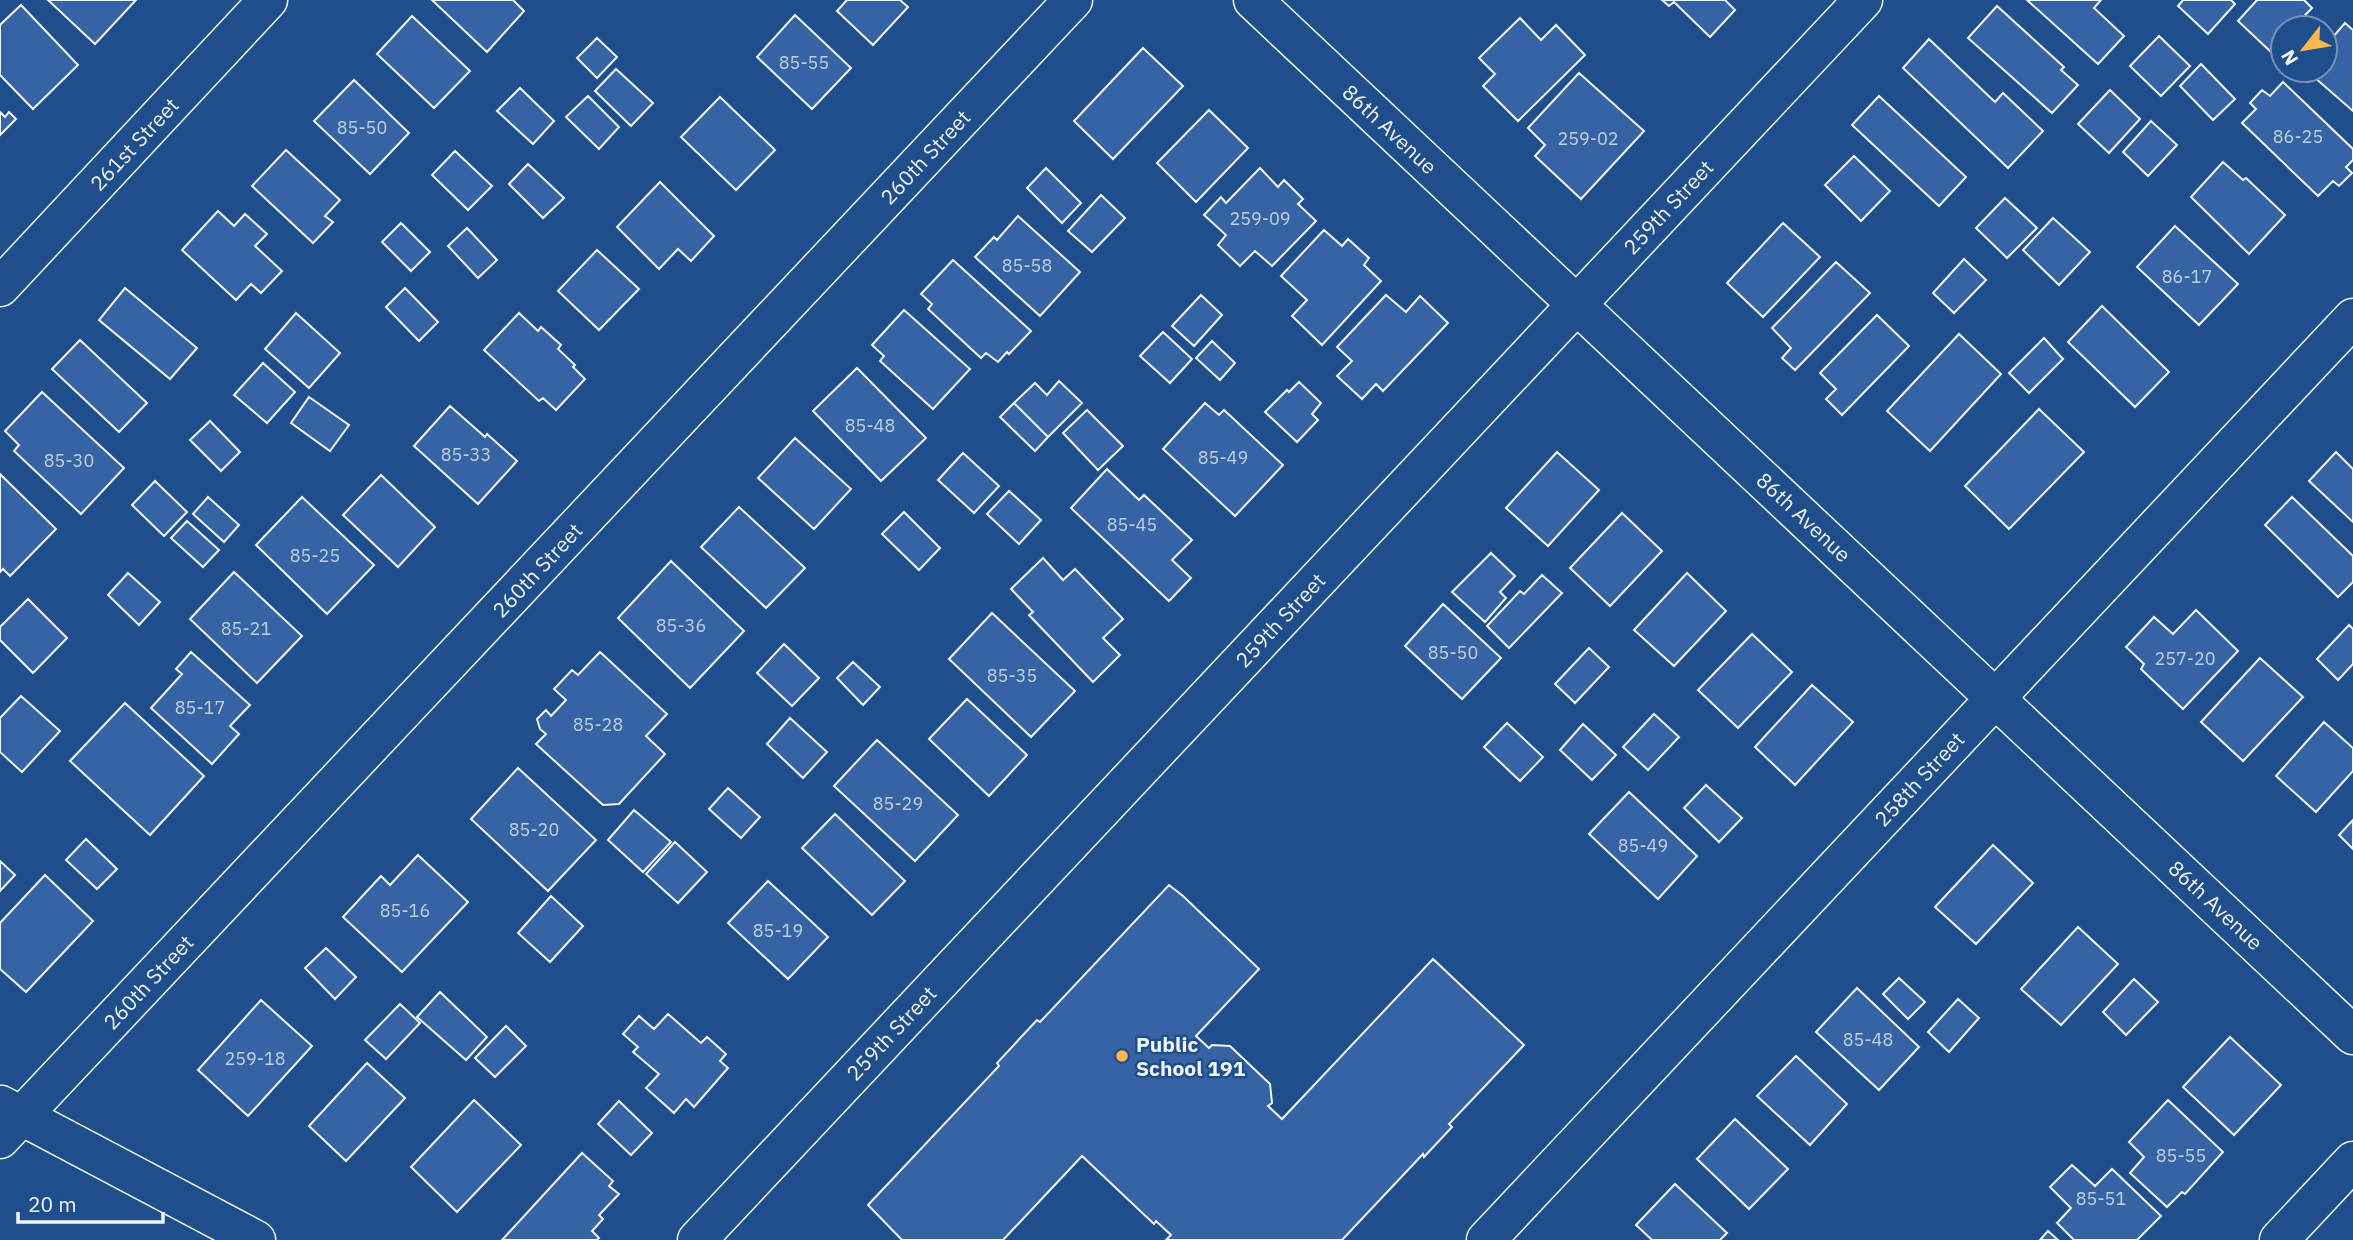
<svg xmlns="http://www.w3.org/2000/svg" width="2353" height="1240" font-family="'IBM Plex Sans',sans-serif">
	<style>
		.building { fill: #3563a3; stroke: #f2f6ff; stroke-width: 2 }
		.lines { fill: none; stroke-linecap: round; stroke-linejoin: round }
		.minor-casing { stroke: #f2f6ff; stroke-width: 41 }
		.minor { stroke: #1f4e8c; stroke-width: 38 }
		.poi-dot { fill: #ffb74d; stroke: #1f4e8c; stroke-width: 2.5 }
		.labels { text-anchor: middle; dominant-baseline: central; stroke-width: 5; stroke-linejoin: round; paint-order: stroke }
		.number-label { font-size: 18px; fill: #c3d1e8 }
		.street-label { font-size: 21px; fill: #f2f6ff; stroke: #1f4e8c }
		.poi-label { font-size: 21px; font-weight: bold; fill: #f2f6ff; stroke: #1f4e8c; text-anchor: start }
	</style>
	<rect width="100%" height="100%" fill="#1f4e8c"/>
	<!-- building -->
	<path class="building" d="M 48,0 L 136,0 L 95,44 Z
		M 432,0 L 513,0 L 524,11 L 487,52 Z
		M 847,0 L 900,0 L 908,7 L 873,45 L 837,11 Z
		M 1662,0 L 1725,0 L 1735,10 L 1710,37 L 1674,2 L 1669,6 Z
		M 2027,0 L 2101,0 L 2094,8 L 2124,36 L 2098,64 Z
		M 2183,0 L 2231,0 L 2235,4 L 2208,34 L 2178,6 Z
		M 2257,0 L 2304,0 L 2312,8 L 2293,28 L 2283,28 L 2283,39 L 2271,52 L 2238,21 Z
		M 21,5 L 78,65 L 33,109 L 0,75 L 0,25 Z
		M 1997,6 L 2064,67 L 2061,70 L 2078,85 L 2052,113 L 1968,38 Z
		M 795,15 L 851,68 L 812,109 L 757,57 Z
		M 412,16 L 470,71 L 434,108 L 377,54 Z
		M 1520,18 L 1541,40 L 1556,25 L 1585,55 L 1518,121 L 1483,86 L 1495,74 L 1479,58 Z
		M 2345,23 L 2353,30 L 2353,111 L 2306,70 L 2325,70 L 2325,46 Z
		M 2159,36 L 2190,66 L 2161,96 L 2130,66 Z
		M 597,38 L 617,57 L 597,78 L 577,58 Z
		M 1929,39 L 1995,102 L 2003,93 L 2043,131 L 2008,168 L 1903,68 Z
		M 1143,48 L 1183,86 L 1113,159 L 1074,121 Z
		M 2201,64 L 2235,99 L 2213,120 L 2180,86 Z
		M 616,69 L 653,103 L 631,126 L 595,91 Z
		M 1579,73 L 1644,131 L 1581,199 L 1535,156 L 1545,145 L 1528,128 Z
		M 354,80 L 409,133 L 370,174 L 314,121 Z
		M 2283,82 L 2353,149 L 2353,160 L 2346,167 L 2352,173 L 2339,186 L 2333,181 L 2318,196 L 2242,123 L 2256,109 L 2250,103 L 2262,90 L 2270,96 Z
		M 520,88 L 554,121 L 533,144 L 497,111 Z
		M 2110,90 L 2140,119 L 2109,153 L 2078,124 Z
		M 588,96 L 619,127 L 599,149 L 566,117 Z
		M 1879,96 L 1966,177 L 1939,206 L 1852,125 Z
		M 720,97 L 775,150 L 736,190 L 681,137 Z
		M 1209,110 L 1248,148 L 1196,202 L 1157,163 Z
		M 0,112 L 5,117 L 9,112 L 16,119 L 0,135 Z
		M 2151,121 L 2177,145 L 2148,176 L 2123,152 Z
		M 286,150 L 340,200 L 325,216 L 333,222 L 313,243 L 252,186 Z
		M 455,151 L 492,186 L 468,210 L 432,175 Z
		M 1854,156 L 1890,191 L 1861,221 L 1825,185 Z
		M 2223,162 L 2243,180 L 2246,178 L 2285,215 L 2249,254 L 2191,197 Z
		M 528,164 L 564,198 L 543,218 L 509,184 Z
		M 1046,168 L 1081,203 L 1062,223 L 1027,188 Z
		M 1260,168 L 1278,187 L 1284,180 L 1303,199 L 1298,204 L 1316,221 L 1272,266 L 1255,251 L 1240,266 L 1218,245 L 1226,235 L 1204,215 L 1221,197 L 1226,203 Z
		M 660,182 L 714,236 L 691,261 L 678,249 L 659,269 L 617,227 Z
		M 1101,195 L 1125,218 L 1092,252 L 1068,231 Z
		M 2005,198 L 2037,228 L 2007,258 L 1976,228 Z
		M 218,211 L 234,226 L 245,214 L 267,234 L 255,246 L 282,271 L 261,293 L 251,284 L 236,300 L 182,250 Z
		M 1018,216 L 1080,272 L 1040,316 L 975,257 L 994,237 L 997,240 Z
		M 2053,218 L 2090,252 L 2059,285 L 2023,250 Z
		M 401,223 L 430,252 L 411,271 L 382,242 Z
		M 1783,223 L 1820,257 L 1763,317 L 1727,283 Z
		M 2175,226 L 2238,284 L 2199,325 L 2137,267 Z
		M 467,228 L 497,260 L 478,278 L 448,246 Z
		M 1324,230 L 1342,246 L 1348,239 L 1369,258 L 1364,265 L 1381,281 L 1322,345 L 1292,316 L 1307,300 L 1281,276 Z
		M 597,250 L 639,289 L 599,330 L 558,291 Z
		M 1964,259 L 1986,280 L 1954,313 L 1933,293 Z
		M 953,260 L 1031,331 L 1009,354 L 1007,352 L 998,362 L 986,353 L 981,358 L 928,309 L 932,304 L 921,294 Z
		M 1836,262 L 1870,293 L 1795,370 L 1782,358 L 1791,348 L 1772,328 Z
		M 125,288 L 197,348 L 170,379 L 99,320 Z
		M 405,288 L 438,322 L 419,341 L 386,307 Z
		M 1201,295 L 1222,315 L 1194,346 L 1172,326 Z
		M 1386,295 L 1406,312 L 1420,296 L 1448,323 L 1383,391 L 1376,384 L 1362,399 L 1337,376 L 1352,361 L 1337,347 Z
		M 2102,306 L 2169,372 L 2135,407 L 2068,342 Z
		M 904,310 L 970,369 L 933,409 L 880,361 L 884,356 L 872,345 Z
		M 296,313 L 340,353 L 309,388 L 265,349 Z
		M 519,313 L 538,331 L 541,327 L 561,345 L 558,349 L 575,365 L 573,367 L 585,379 L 556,410 L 543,398 L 539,401 L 484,350 Z
		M 1877,315 L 1909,346 L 1842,415 L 1826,399 L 1836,389 L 1820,373 Z
		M 1163,332 L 1192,359 L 1170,383 L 1140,356 Z
		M 1959,334 L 2001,374 L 1930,451 L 1887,411 Z
		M 2044,338 L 2063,359 L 2029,393 L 2009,373 Z
		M 80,340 L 147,403 L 119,432 L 52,369 Z
		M 1212,341 L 1235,363 L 1220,380 L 1196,358 Z
		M 263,363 L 295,392 L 267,423 L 234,395 Z
		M 857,368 L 926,438 L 881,481 L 813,411 Z
		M 1059,381 L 1082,403 L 1048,437 L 1014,403 L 1035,383 L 1047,395 Z
		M 1299,382 L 1321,403 L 1312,414 L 1318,420 L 1297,442 L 1265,412 L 1287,390 L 1289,392 Z
		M 42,392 L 124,468 L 81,514 L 14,451 L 19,445 L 5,431 Z
		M 309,397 L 349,425 L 330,451 L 291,423 Z
		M 1014,403 L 1048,437 L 1035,451 L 1000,417 Z
		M 1205,403 L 1219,415 L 1224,410 L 1283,465 L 1235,516 L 1163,449 Z
		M 450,406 L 485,437 L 487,434 L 517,461 L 478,504 L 414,446 Z
		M 2039,409 L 2084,452 L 2009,529 L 1965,486 Z
		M 1087,410 L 1123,446 L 1098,470 L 1063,433 Z
		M 210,421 L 240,452 L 221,471 L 190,440 Z
		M 795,438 L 851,489 L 814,529 L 758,478 Z
		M 1557,452 L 1599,490 L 1548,546 L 1506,508 Z
		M 2336,452 L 2353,469 L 2353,522 L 2309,481 Z
		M 963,453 L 999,486 L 974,513 L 938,480 Z
		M 1107,469 L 1139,500 L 1144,495 L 1192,540 L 1172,560 L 1191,578 L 1169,601 L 1071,508 Z
		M 0,474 L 56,529 L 10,576 L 3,569 L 0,572 Z
		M 381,475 L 435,527 L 398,567 L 343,515 Z
		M 155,481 L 187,512 L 164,536 L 132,505 Z
		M 1009,491 L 1041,520 L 1019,544 L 987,514 Z
		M 208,497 L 239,525 L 224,542 L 193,514 Z
		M 302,497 L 374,565 L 327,614 L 256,545 Z
		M 2292,497 L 2353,556 L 2353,582 L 2338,597 L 2265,525 Z
		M 739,507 L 805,568 L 766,608 L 701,547 Z
		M 904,512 L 940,548 L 919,570 L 882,534 Z
		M 1622,513 L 1662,551 L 1610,606 L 1570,568 Z
		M 187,521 L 219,550 L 203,567 L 171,538 Z
		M 1491,553 L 1515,576 L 1500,592 L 1506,598 L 1485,622 L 1452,592 Z
		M 1043,558 L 1063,580 L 1075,569 L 1123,619 L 1103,638 L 1120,655 L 1093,682 L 1029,615 L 1033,612 L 1011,589 Z
		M 671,561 L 744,631 L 690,688 L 618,618 Z
		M 234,572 L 302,636 L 257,683 L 190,619 Z
		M 128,573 L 160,602 L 139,625 L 108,595 Z
		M 1687,573 L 1726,611 L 1674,666 L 1634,630 Z
		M 1542,575 L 1562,593 L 1509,648 L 1487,626 L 1520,591 L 1524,594 Z
		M 28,599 L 67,638 L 33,673 L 0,640 L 0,627 Z
		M 1443,604 L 1501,658 L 1462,699 L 1405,646 Z
		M 2196,610 L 2238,651 L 2183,709 L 2141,669 L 2144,664 L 2126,647 L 2154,617 L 2173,634 Z
		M 992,613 L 1075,691 L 1031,737 L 949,659 Z
		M 2349,625 L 2353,629 L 2353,664 L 2338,680 L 2317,659 Z
		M 1752,634 L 1792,672 L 1738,728 L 1698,690 Z
		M 784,644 L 819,678 L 792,706 L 757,673 Z
		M 1589,648 L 1609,667 L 1575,703 L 1555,684 Z
		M 191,652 L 250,705 L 230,726 L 239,734 L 212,764 L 151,708 L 182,674 L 176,669 Z
		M 600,652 L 667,714 L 646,736 L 665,754 L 619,804 L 603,805 L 536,744 L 546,734 L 540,729 L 537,719 L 546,710 L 551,716 L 566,700 L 554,689 L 572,670 L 578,675 Z
		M 2260,658 L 2303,697 L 2243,761 L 2201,722 Z
		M 853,662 L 880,687 L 863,705 L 837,678 Z
		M 1812,685 L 1853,722 L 1795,785 L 1755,747 Z
		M 21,696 L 60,731 L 22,772 L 0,752 L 0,718 Z
		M 967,699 L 1027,755 L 989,796 L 929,739 Z
		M 125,703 L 204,776 L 150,835 L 70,761 Z
		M 1654,714 L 1679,737 L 1648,770 L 1623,747 Z
		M 790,718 L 827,752 L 803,778 L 767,744 Z
		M 2324,722 L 2353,748 L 2353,771 L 2316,812 L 2276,776 Z
		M 1507,723 L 1543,757 L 1520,781 L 1484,747 Z
		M 1583,724 L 1616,755 L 1592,780 L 1560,750 Z
		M 877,740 L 958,815 L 915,861 L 834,786 Z
		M 518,768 L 596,840 L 548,891 L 471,819 Z
		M 1706,785 L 1742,818 L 1719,842 L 1684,808 Z
		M 728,788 L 760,817 L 741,838 L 709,809 Z
		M 1629,792 L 1697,856 L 1658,899 L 1589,834 Z
		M 634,810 L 671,842 L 643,872 L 608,840 Z
		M 835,814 L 905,881 L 872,915 L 802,848 Z
		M 2353,820 L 2353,849 L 2339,835 Z
		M 86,839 L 117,869 L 97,889 L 66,860 Z
		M 675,842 L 707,872 L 678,903 L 646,874 Z
		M 1993,845 L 2033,883 L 1976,944 L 1935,907 Z
		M 418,855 L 468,902 L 402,972 L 343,917 L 381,876 L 390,885 Z
		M 0,861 L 15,875 L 0,891 Z
		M 45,875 L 93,921 L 26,992 L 0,969 L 0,923 Z
		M 768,881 L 828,937 L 788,979 L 728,923 Z
		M 1169,885 L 1183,896 L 1259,969 L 1196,1036 L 1209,1048 L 1212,1045 L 1230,1046 L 1270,1084 L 1272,1103 L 1268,1106 L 1282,1119 L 1433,959 L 1524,1045 L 1449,1124 L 1452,1127 L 1424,1157 L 1423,1154 L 1342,1240 L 1166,1240 L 1171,1235 L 1156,1221 L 1154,1224 L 1082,1156 L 1003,1240 L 902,1240 L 868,1205 L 999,1066 L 997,1063 L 1037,1020 L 1040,1022 Z
		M 551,896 L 583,926 L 550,962 L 518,933 Z
		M 2078,927 L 2118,964 L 2061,1025 L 2021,989 Z
		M 326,948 L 356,977 L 335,999 L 305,968 Z
		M 1899,978 L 1925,1002 L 1908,1019 L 1883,994 Z
		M 2134,979 L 2158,1002 L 2126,1035 L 2103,1012 Z
		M 1857,988 L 1919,1047 L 1879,1090 L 1816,1032 Z
		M 440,992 L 487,1037 L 466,1060 L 417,1017 Z
		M 1958,999 L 1979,1018 L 1949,1052 L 1928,1032 Z
		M 261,1000 L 312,1046 L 248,1116 L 198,1070 Z
		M 400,1004 L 420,1023 L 386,1059 L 365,1040 Z
		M 668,1014 L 701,1043 L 707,1037 L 726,1054 L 720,1061 L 728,1068 L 694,1107 L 686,1099 L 674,1113 L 646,1088 L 659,1074 L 633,1052 L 638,1047 L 623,1034 L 639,1016 L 654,1029 Z
		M 506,1026 L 526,1046 L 495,1077 L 475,1058 Z
		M 2230,1037 L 2281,1085 L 2234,1135 L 2183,1087 Z
		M 1796,1056 L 1847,1104 L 1810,1145 L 1757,1096 Z
		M 367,1063 L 405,1098 L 346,1161 L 309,1126 Z
		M 474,1100 L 521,1145 L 457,1212 L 411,1167 Z
		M 2168,1100 L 2223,1152 L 2185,1194 L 2182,1192 L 2167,1207 L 2130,1173 L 2144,1157 L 2129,1142 Z
		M 619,1101 L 652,1133 L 631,1155 L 598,1124 Z
		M 1735,1119 L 1788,1169 L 1749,1209 L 1697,1159 Z
		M 582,1153 L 613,1181 L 609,1186 L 619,1194 L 599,1215 L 603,1219 L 592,1231 L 599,1238 L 597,1240 L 502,1240 Z
		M 2072,1165 L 2095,1186 L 2112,1169 L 2161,1216 L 2137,1240 L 2074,1240 L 2057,1223 L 2071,1208 L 2050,1187 Z
		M 1675,1184 L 1727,1233 L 1720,1240 L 1652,1240 L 1636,1225 Z
		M 2048,1231 L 2058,1240 L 2040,1240 Z"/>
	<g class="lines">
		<!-- minor casing -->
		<g class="minor-casing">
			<path id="minor" d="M 1253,0 L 2353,1035
				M 0,287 L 268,0
				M 1,1105 L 256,1240
				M 0,1139 L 1073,0
				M 697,1240 L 1863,0
				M 1486,1240 L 2353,318
				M 2279,1240 L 2353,1161"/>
		</g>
		<!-- minor -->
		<use href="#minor" class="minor"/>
	</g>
	<!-- markers -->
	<circle class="poi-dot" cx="1122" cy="1056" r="7"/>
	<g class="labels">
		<!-- number labels -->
		<g class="number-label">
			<text x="804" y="62">85-55</text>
			<text x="362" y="127">85-50</text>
			<text x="2298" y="136">86-25</text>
			<text x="1588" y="138">259-02</text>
			<text x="1260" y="218">259-09</text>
			<text x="1027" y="265">85-58</text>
			<text x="2187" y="276">86-17</text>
			<text x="870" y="425">85-48</text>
			<text x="466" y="454">85-33</text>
			<text x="1223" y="457">85-49</text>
			<text x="69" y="460">85-30</text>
			<text x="1132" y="524">85-45</text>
			<text x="315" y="555">85-25</text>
			<text x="681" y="625">85-36</text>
			<text x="246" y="628">85-21</text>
			<text x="1453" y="652">85-50</text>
			<text x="2185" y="658">257-20</text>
			<text x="1012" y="675">85-35</text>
			<text x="200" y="707">85-17</text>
			<text x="598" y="724">85-28</text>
			<text x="898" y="803">85-29</text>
			<text x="534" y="829">85-20</text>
			<text x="1643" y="845">85-49</text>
			<text x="405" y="910">85-16</text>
			<text x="778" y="930">85-19</text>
			<text x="1868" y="1039">85-48</text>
			<text x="255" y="1058">259-18</text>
			<text x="2181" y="1155">85-55</text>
			<text x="2101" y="1198">85-51</text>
		</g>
		<!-- street labels -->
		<g class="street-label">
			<text transform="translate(1390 129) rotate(43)">86th Avenue</text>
			<text transform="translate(134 144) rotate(-47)">261st Street</text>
			<text transform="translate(925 157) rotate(-47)">260th Street</text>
			<text transform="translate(1668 207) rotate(-47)">259th Street</text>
			<text transform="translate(1804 517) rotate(43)">86th Avenue</text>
			<text transform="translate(537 570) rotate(-47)">260th Street</text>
			<text transform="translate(1280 620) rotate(-47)">259th Street</text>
			<text transform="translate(1919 779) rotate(-47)">258th Street</text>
			<text transform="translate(2216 905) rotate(43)">86th Avenue</text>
			<text transform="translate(148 982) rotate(-47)">260th Street</text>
			<text transform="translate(891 1033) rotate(-47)">259th Street</text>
		</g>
		<!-- poi labels -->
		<g class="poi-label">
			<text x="1136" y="1044">Public<tspan x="1136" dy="24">School 191</tspan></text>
		</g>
	</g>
	<!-- north arrow -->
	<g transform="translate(2304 49) rotate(239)"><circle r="33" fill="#1f4e8c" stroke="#7391ba" stroke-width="2"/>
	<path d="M0-5L12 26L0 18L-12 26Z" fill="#ffb74d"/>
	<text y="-10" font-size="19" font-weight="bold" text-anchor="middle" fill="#f2f6ff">N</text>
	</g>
	<!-- scale -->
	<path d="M18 1212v10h145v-10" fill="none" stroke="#f2f6ff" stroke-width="3.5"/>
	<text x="28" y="1212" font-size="21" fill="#f2f6ff" stroke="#1f4e8c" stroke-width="5" paint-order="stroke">20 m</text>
</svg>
